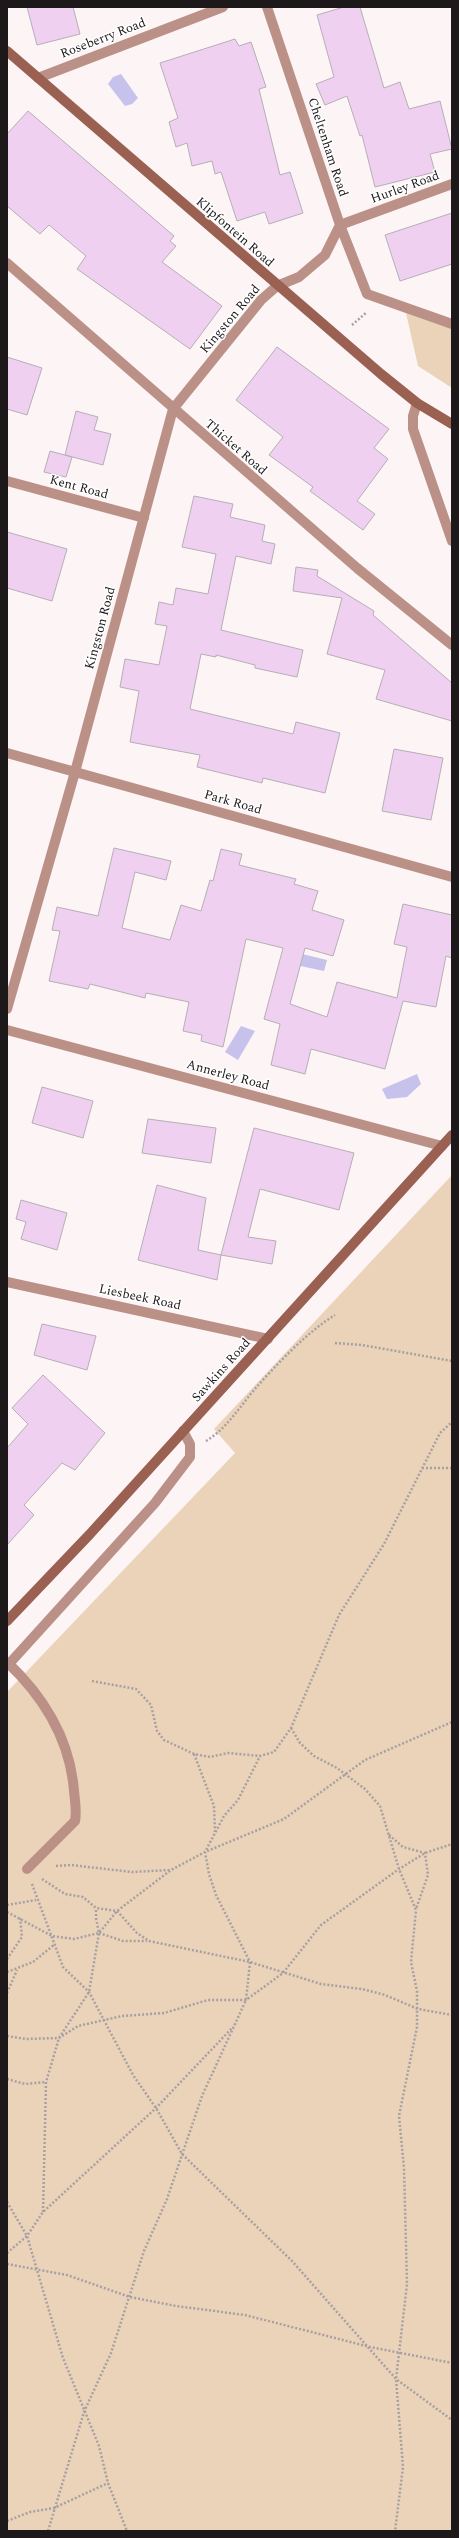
<svg xmlns="http://www.w3.org/2000/svg" width="459" height="2538" font-family="Spectral,serif">
	<style>
		.green { fill: #ebd3ba }
		.water { fill: #c7c2eb }
		.building { fill: #f0d0f1; stroke: #b5afb5 }
		.lines { fill: none; stroke-linecap: round; stroke-linejoin: round }
		.path { stroke: #a7a0a2; stroke-width: 2.5; stroke-dasharray: 2 2; stroke-linecap: butt }
		.lane { stroke: #bb9187; stroke-width: 10 }
		.street { stroke: #bb9187; stroke-width: 10 }
		.secondary { stroke: #9a6052; stroke-width: 10 }
		.labels { text-anchor: middle; dominant-baseline: central; stroke-width: 3; stroke-linejoin: round; paint-order: stroke }
		.street-label { font-size: 13px; fill: #1d191a; stroke: #fff }
	</style>
	<rect width="100%" height="100%" fill="#fdf4f6"/>
	<!-- green -->
	<path class="green" d="M 406,313 L 452,329 L 452,388 L 418,366 Z
		M 452,1175 L 452,2531 L 7,2531 L 7,1692 L 235,1453 L 214,1429 Z"/>
	<!-- water -->
	<path class="water" d="M 121,74 L 138,98 L 132,104 L 125,106 L 108,84 L 113,77 Z
		M 294,952 L 327,960 L 324,971 L 291,964 Z
		M 241,1026 L 255,1031 L 238,1060 L 225,1052 Z
		M 417,1074 L 421,1084 L 407,1097 L 387,1099 L 382,1089 Z"/>
	<!-- building -->
	<path class="building" d="M 27,7 L 73,7 L 80,34 L 37,45 Z
		M 344,7 L 360,7 L 384,88 L 400,82 L 409,109 L 440,101 L 452,149 L 430,154 L 435,172 L 375,187 L 362,135 L 360,136 L 347,96 L 325,105 L 316,84 L 334,77 L 317,15 Z
		M 235,39 L 239,46 L 251,42 L 266,87 L 259,89 L 280,175 L 290,172 L 303,213 L 269,224 L 265,212 L 237,221 L 221,172 L 215,174 L 212,161 L 192,166 L 187,143 L 176,147 L 169,122 L 178,118 L 160,63 Z
		M 28,111 L 174,236 L 170,241 L 176,246 L 162,262 L 222,306 L 190,349 L 77,269 L 86,256 L 49,225 L 40,234 L 7,206 L 7,134 Z
		M 452,213 L 452,264 L 400,281 L 385,235 Z
		M 277,347 L 389,429 L 374,448 L 388,459 L 357,501 L 375,514 L 363,530 L 310,491 L 313,487 L 269,455 L 283,437 L 236,400 Z
		M 7,357 L 42,368 L 27,415 L 7,409 Z
		M 76,411 L 98,417 L 94,430 L 111,434 L 103,465 L 65,455 Z
		M 50,451 L 72,457 L 66,477 L 44,472 Z
		M 194,496 L 233,504 L 230,517 L 265,525 L 262,541 L 275,544 L 271,564 L 236,556 L 221,630 L 303,650 L 297,677 L 255,668 L 255,665 L 216,655 L 216,657 L 201,654 L 190,709 L 293,734 L 296,722 L 340,733 L 325,793 L 263,778 L 262,783 L 197,767 L 200,755 L 130,742 L 139,691 L 120,687 L 125,659 L 159,665 L 167,626 L 155,624 L 159,602 L 173,605 L 176,588 L 208,594 L 216,554 L 182,547 Z
		M 7,532 L 67,549 L 52,601 L 7,588 Z
		M 296,567 L 318,570 L 317,576 L 374,611 L 373,615 L 452,683 L 452,721 L 376,699 L 385,670 L 327,654 L 342,598 L 293,591 Z
		M 394,749 L 443,758 L 431,820 L 382,811 Z
		M 114,848 L 171,861 L 166,880 L 135,872 L 122,928 L 170,940 L 181,905 L 201,911 L 210,880 L 213,881 L 221,849 L 242,854 L 239,865 L 296,879 L 294,884 L 318,891 L 312,910 L 344,920 L 333,956 L 305,948 L 290,1004 L 327,1017 L 337,982 L 397,998 L 407,947 L 394,944 L 403,904 L 452,915 L 452,958 L 446,956 L 436,1007 L 403,1001 L 385,1069 L 311,1049 L 305,1074 L 271,1065 L 280,1024 L 264,1019 L 283,948 L 246,939 L 223,1047 L 201,1041 L 202,1035 L 183,1031 L 189,1002 L 146,993 L 145,998 L 90,984 L 88,989 L 49,981 L 60,931 L 52,930 L 57,907 L 98,916 Z
		M 42,1087 L 93,1101 L 83,1138 L 32,1123 Z
		M 148,1119 L 216,1128 L 211,1163 L 142,1153 Z
		M 254,1128 L 354,1153 L 339,1210 L 260,1189 L 248,1237 L 276,1241 L 272,1264 L 221,1255 Z
		M 157,1185 L 206,1198 L 198,1250 L 221,1255 L 217,1280 L 138,1260 Z
		M 21,1200 L 67,1213 L 57,1250 L 21,1239 L 26,1222 L 16,1219 Z
		M 42,1324 L 96,1336 L 87,1370 L 34,1355 Z
		M 43,1375 L 105,1433 L 75,1470 L 62,1463 L 24,1505 L 34,1515 L 7,1545 L 7,1448 L 28,1424 L 12,1408 Z"/>
	<g class="lines">
		<!-- path -->
		<path class="path" d="M 352,325 L 367,312
			M 335,1343 L 362,1345 L 452,1361
			M 206,1441 C 226,1429 239,1408 254,1390 C 276,1365 307,1332 335,1315
			M 422,1468 L 452,1468
			M 92,1681 L 136,1689 L 151,1705 L 157,1731 L 164,1740 L 194,1754 L 210,1757 L 228,1753 L 260,1756 L 274,1752 L 291,1728 L 339,1615 L 384,1544 L 440,1433 L 452,1422
			M 291,1728 L 300,1743 L 314,1756 L 337,1768 L 365,1789 L 380,1806 L 399,1869 L 416,1910 L 411,1962 L 417,1991 L 417,2027 L 399,2116 L 404,2168 L 407,2284 L 396,2379 L 403,2467 L 395,2531
			M 194,1754 L 214,1806 L 215,1832
			M 389,1835 L 403,1847 L 425,1853 L 428,1875 L 416,1909
			M 56,1866 L 71,1865 L 132,1872 L 170,1870
			M 42,1879 L 65,1894 L 83,1897 L 96,1908 L 117,1911 L 137,1933 L 149,1941 L 250,1962 L 321,1984 L 362,1989 L 385,1995 L 418,2009 L 452,2015
			M 32,1884 L 63,1967 L 89,1992 L 133,2075 L 156,2108 L 182,2154 L 292,2261 L 396,2379 L 452,2420
			M 7,1905 L 36,1900
			M 7,1912 L 52,1936 L 74,1939 L 99,1933 L 117,1911 L 171,1870 L 205,1852 L 284,1819 L 365,1760 L 452,1722
			M 99,1933 L 123,1941 L 147,1941
			M 7,1959 L 22,1937 L 20,1918
			M 7,1972 L 33,1962 L 55,1944
			M 7,1993 L 17,1970
			M 7,2036 L 26,2039 L 59,2038 L 78,2026 L 122,2016 L 164,2013 L 208,2000 L 246,2000 L 283,1973 L 321,1925 L 399,1869 L 425,1853 L 452,1844
			M 7,2079 L 25,2084 L 46,2082
			M 7,2202 L 27,2236 L 63,2358 L 99,2446 L 108,2483 L 127,2531
			M 43,2212 L 46,2082 L 59,2038 L 89,1992 L 99,1933 L 96,1918 L 96,1908
			M 7,2253 L 27,2236 L 43,2212 L 156,2108 L 233,2027
			M 7,2264 L 67,2275 L 130,2297 L 176,2306 L 245,2315 L 370,2347 L 452,2363
			M 7,2521 L 30,2512 L 54,2508 L 108,2483
			M 48,2531 L 84,2412 L 111,2353 L 144,2251 L 167,2199 L 202,2096 L 246,2000 L 250,1962 L 216,1895 L 209,1874 L 205,1852 L 224,1816 L 238,1800 L 260,1756"/>
		<!-- lane -->
		<path class="lane" d="M 7,1662 C 44,1697 70,1739 74,1791 C 75,1802 77,1811 75,1821 L 27,1869
			M 9,1664 L 155,1503 L 190,1457 L 190,1444 L 183,1431"/>
		<!-- street -->
		<path class="street" d="M 267,7 L 340,225 L 367,294 L 452,324
			M 38,78 L 223,7
			M 7,263 L 357,568 L 452,645
			M 417,403 L 413,416 L 413,429 L 452,541
			M 7,481 L 144,518
			M 7,753 L 452,877
			M 7,1009 L 75,772 L 173,409 L 261,300 L 277,286 L 299,277 L 325,255 L 340,225 L 452,184
			M 7,1030 L 442,1146
			M 7,1282 L 268,1339"/>
		<!-- secondary -->
		<path class="secondary" d="M 7,51 L 381,374 L 417,403 L 452,424
			M 7,1621 L 90,1534 L 452,1135"/>
	</g>
	<g class="labels">
		<!-- street labels -->
		<g class="street-label">
			<text transform="translate(103 38) rotate(-21)">Roseberry Road</text>
			<text transform="translate(328 147) rotate(72)">Cheltenham Road</text>
			<text transform="translate(405 187) rotate(-20)">Hurley Road</text>
			<text transform="translate(235 232) rotate(41)">Klipfontein Road</text>
			<text transform="translate(230 319) rotate(-50)">Kingston Road</text>
			<text transform="translate(236 447) rotate(41)">Thicket Road</text>
			<text transform="translate(79 487) rotate(15)">Kent Road</text>
			<text transform="translate(100 628) rotate(-75)">Kingston Road</text>
			<text transform="translate(233 802) rotate(16)">Park Road</text>
			<text transform="translate(228 1075) rotate(15)">Annerley Road</text>
			<text transform="translate(140 1297) rotate(12)">Liesbeek Road</text>
			<text transform="translate(221 1370) rotate(-48)">Sawkins Road</text>
		</g>
	</g>
	<!-- border -->
	<rect width="459" height="2538" fill="none" stroke="#1d191a" stroke-width="16"/>
</svg>
